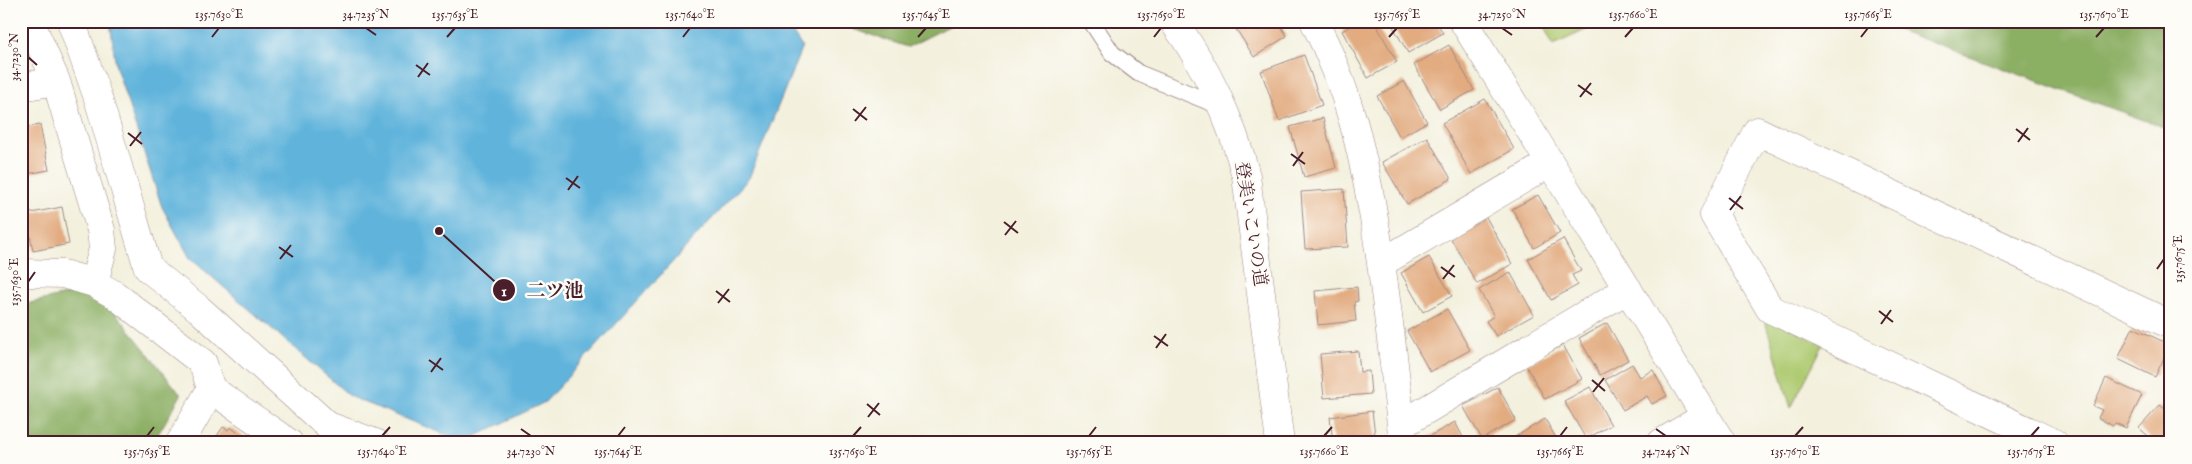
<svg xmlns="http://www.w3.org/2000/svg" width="2192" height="464" font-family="'IM FELL English','Noto Serif JP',serif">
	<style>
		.green { fill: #afcb72; stroke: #7c754e }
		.forest { fill: #8baf64; stroke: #6a6748 }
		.water { fill: #60b4dc; stroke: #556a84 }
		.building { fill: #e2ab80 }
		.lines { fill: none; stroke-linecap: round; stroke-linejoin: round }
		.service-casing { stroke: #9e8884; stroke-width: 18 }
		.minor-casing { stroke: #9e8884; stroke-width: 29 }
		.tertiary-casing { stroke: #9e8884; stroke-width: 29 }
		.service { stroke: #fff; stroke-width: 16 }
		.minor { stroke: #fff; stroke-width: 28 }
		.tertiary { stroke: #fff; stroke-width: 28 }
		.ticks { fill: none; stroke: #4a1f2b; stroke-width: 2 }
		.labels { text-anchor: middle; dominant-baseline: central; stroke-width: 5; stroke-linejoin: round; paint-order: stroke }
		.street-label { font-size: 18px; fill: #4a1f2b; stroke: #fdfcf7 }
		.leader { fill: none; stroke: #4a1f2b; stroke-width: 2 }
		.callout-dot { fill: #4a1f2b; stroke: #fdfcf7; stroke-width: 2 }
		.mark-label { font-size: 15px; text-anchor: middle; font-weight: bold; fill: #fff }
		.callout-label { font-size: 19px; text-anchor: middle; font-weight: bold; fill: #4a1f2b; stroke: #fdfcf7; stroke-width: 5; stroke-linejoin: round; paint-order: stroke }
		.neatline { fill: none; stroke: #4a1f2b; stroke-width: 2 }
		.ticks-label { font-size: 12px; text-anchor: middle; fill: #4a1f2b }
	</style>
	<rect width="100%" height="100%" fill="#fdfcf7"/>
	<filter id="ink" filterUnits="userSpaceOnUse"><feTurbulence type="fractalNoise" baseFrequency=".02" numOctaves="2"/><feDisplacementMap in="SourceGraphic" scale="10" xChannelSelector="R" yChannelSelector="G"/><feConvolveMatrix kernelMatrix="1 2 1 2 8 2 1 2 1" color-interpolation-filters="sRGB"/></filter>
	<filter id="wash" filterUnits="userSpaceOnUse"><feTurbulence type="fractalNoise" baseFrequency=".0096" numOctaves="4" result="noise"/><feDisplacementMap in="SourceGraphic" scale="20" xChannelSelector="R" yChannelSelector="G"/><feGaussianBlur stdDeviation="1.12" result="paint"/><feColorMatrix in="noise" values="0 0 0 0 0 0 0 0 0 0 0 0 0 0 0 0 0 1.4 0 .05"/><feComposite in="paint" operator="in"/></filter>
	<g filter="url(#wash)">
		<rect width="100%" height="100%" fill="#f3f0dd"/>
		<!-- green -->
		<path class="green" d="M 1541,21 L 1592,21 L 1590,28 L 1553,45 Z
			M 1763,314 L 1823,345 L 1791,408 Z"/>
		<!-- forest -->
		<path class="forest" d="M 828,21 L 959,21 L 908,47 Z
			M 1873,21 L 2171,21 L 2171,130 Z
			M 96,288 L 181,395 L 153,443 L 21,443 L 21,305 Z"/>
		<!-- water -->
		<path class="water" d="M 110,21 L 785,21 L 802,47 L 749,178 L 545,402 L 464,442 L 351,397 L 190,258 L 162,207 L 116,67 Z"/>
		<g id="blocks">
			<!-- building -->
			<path class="building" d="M 1231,21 L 1278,21 L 1287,36 L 1254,57 Z
				M 1359,21 L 1374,21 L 1397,62 L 1368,78 L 1342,31 Z
				M 1390,21 L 1436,21 L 1443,33 L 1408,53 Z
				M 1449,45 L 1474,90 L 1440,109 L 1414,65 Z
				M 1304,55 L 1322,105 L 1279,121 L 1261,71 Z
				M 1404,81 L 1427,122 L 1400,137 L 1377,96 Z
				M 1485,99 L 1514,149 L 1471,174 L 1442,123 Z
				M 1323,118 L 1336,168 L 1304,177 L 1290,127 Z
				M 40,125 L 49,170 L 21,175 L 21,128 Z
				M 1427,137 L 1451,179 L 1407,204 L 1382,162 Z
				M 1344,189 L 1348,247 L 1305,249 L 1301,192 Z
				M 1538,195 L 1560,233 L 1534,248 L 1512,209 Z
				M 62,207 L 69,244 L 33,251 L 26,214 Z
				M 1486,217 L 1512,264 L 1477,284 L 1450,237 Z
				M 1563,239 L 1581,271 L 1572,275 L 1578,285 L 1551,300 L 1528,259 Z
				M 1429,257 L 1452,296 L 1423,312 L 1401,273 Z
				M 1510,272 L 1534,315 L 1496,336 L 1486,321 L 1494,316 L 1479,290 Z
				M 1357,287 L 1358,301 L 1354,302 L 1356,321 L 1318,325 L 1315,291 Z
				M 1447,309 L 1470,350 L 1430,372 L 1407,331 Z
				M 1607,323 L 1628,360 L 1600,375 L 1579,338 Z
				M 2133,327 L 2170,345 L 2155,377 L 2118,359 Z
				M 1563,345 L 1582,379 L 1545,399 L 1526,365 Z
				M 1358,351 L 1360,372 L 1369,371 L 1371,394 L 1324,398 L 1320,354 Z
				M 1632,364 L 1640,377 L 1653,370 L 1667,396 L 1652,404 L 1647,396 L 1623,410 L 1605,380 Z
				M 2106,378 L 2142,395 L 2126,428 L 2115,423 L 2113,426 L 2098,418 L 2102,410 L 2093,406 Z
				M 1498,387 L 1516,420 L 1482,439 L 1463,406 Z
				M 1590,387 L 1611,425 L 1586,439 L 1564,401 Z
				M 2160,405 L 2171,414 L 2171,443 L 2152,443 L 2154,441 L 2139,428 Z
				M 1372,411 L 1376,443 L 1333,443 L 1330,417 Z
				M 1545,419 L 1559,443 L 1518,443 L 1515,437 Z
				M 1455,422 L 1466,443 L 1425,443 L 1423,440 Z
				M 223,427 L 228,430 L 230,427 L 253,443 L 212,443 Z"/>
		</g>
	</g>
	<g filter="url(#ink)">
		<use href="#blocks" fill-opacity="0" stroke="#9e8884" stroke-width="1"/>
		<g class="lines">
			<!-- service casing -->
			<g class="service-casing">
				<path id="service" d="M 1091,21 L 1112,53 L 1138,73 L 1222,107"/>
			</g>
			<!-- minor casing -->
			<g class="minor-casing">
				<path id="minor" d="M 30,21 L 56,81 L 101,230 L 103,249 L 94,283 L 115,295 L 203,363 L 211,389 L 289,443
					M 71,21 L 98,98 L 148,268 L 199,309 L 328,426 L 375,443
					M 1314,21 C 1349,90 1362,149 1375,224 C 1387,297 1395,370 1403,443
					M 1463,21 L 1722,443
					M 21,87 L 56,81
					M 1383,262 L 1550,163
					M 21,273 L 63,274 L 94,283
					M 1401,425 L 1628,289
					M 180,443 L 211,389
					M 1661,443 L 1706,416
					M 2054,443 L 1770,309 L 1714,215 L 1757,131 L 2171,325"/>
			</g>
			<!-- tertiary casing -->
			<g class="tertiary-casing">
				<path id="tertiary" d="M 1173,21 C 1206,66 1232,121 1246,176 L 1280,443"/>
			</g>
			<!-- service -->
			<use href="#service" class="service"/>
			<!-- minor -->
			<use href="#minor" class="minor"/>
			<!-- tertiary -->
			<use href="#tertiary" class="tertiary"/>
		</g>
	</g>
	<!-- ticks -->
	<path class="ticks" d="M 366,28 L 376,35M 1502,28 L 1512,35M 212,37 L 219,28M 447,37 L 455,28M 683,37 L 690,28M 918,37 L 926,28M 1154,37 L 1161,28M 1389,37 L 1397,28M 1625,37 L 1633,28M 1861,37 L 1868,28M 2096,37 L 2104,28M 28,57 L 37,65M 416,65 L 430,75M 418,77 L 428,63M 1578,85 L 1592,95M 1580,97 L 1591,83M 853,109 L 867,120M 855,121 L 866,107M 2016,129 L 2030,140M 128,133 L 142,144M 2018,142 L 2028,128M 130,146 L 141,132M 1291,154 L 1305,164M 1293,166 L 1303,152M 566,178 L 580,188M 568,190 L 578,176M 1729,198 L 1743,209M 1730,210 L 1741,196M 1004,222 L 1018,233M 1005,235 L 1016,221M 279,247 L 293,257M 280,259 L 291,245M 1441,267 L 1455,277M 2157,269 L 2164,259M 1443,279 L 1454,265M 28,282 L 35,272M 716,291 L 730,302M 718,303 L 729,289M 1879,311 L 1893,322M 1881,324 L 1891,310M 1154,336 L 1168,346M 1156,348 L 1166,334M 429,360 L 443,370M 431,372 L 441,358M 1592,380 L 1605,391M 1593,392 L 1604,378M 867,404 L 880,415M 868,417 L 879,403M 521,429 L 531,436M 1656,429 L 1666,436M 147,436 L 154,427M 382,436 L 390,427M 618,436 L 625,427M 853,436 L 861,427M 1089,436 L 1096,427M 1324,436 L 1332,427M 1560,436 L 1567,427M 1795,436 L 1803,427M 2031,436 L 2039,427"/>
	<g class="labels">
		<!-- street labels -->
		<g class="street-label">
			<text transform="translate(1250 224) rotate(81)">登美いこいの道</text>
		</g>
	</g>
	<!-- callouts -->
	<path class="leader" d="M439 231L504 290"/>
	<g class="callout-dot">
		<circle cx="439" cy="231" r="5"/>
		<circle cx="504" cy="290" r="12"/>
	</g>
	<g class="mark-label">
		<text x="504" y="296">1</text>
	</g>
	<g class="callout-label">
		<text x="555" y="297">二ツ池</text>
	</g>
	<!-- margin -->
	<rect width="2192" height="464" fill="none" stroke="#fdfcf7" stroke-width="55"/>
	<rect x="28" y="28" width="2136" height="408" class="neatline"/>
	<g class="ticks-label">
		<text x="219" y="18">135.7630°E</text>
		<text x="366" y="18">34.7235°N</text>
		<text x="455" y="18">135.7635°E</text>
		<text x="690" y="18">135.7640°E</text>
		<text x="926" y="18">135.7645°E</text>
		<text x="1161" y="18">135.7650°E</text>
		<text x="1397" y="18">135.7655°E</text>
		<text x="1502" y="18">34.7250°N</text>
		<text x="1633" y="18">135.7660°E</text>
		<text x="1868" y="18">135.7665°E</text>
		<text x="2104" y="18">135.7670°E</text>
		<text transform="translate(14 57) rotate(-90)" y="4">34.7230°N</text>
		<text transform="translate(2178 259) rotate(-90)" y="4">135.7675°E</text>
		<text transform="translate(14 282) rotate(-90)" y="4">135.7630°E</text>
		<text x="147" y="455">135.7635°E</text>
		<text x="382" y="455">135.7640°E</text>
		<text x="531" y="455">34.7230°N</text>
		<text x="618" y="455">135.7645°E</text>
		<text x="853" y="455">135.7650°E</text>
		<text x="1089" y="455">135.7655°E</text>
		<text x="1324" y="455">135.7660°E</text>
		<text x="1560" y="455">135.7665°E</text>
		<text x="1666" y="455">34.7245°N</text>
		<text x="1795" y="455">135.7670°E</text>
		<text x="2031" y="455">135.7675°E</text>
	</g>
</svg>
